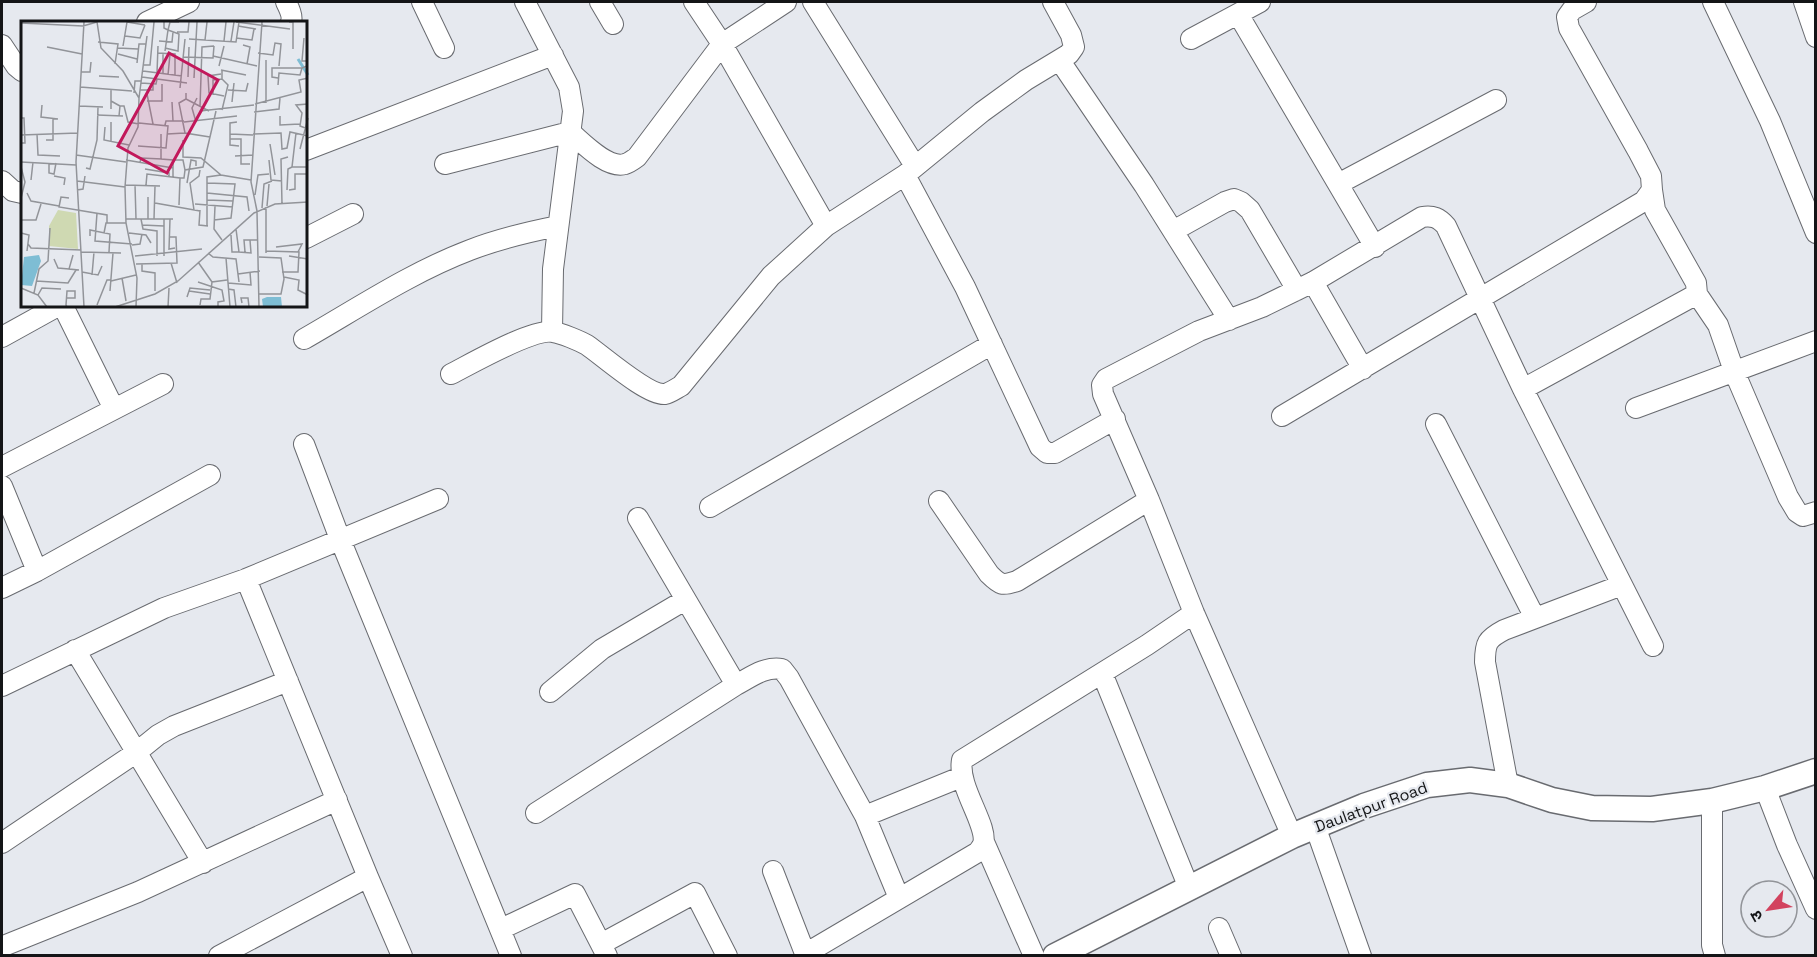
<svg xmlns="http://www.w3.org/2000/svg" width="1817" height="957" font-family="'Space Grotesk','Noto Sans Devanagari',sans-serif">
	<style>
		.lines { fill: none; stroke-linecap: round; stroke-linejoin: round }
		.minor-casing { stroke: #696b70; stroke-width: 22 }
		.tertiary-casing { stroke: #696b70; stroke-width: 27 }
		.minor { stroke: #fff; stroke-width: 20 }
		.tertiary { stroke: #fff; stroke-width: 24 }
		.labels { text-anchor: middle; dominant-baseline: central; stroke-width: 4.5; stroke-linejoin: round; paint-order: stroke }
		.street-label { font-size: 16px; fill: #141517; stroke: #e6e9ef }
		.inset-river { fill: none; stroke: #7ebdd4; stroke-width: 3 }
		.inset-road { fill: none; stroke: #929499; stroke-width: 1.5 }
		.view { fill: #c2185b; fill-opacity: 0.15; stroke: #c2185b; stroke-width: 3 }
		.inset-edge { fill: none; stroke: #141517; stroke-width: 3 }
	</style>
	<rect width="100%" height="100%" fill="#e6e9ef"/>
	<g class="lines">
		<!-- minor casing -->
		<g class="minor-casing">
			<path id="minor" d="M 286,2 C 289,8 293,16 291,22
				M 422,2 L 444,48
				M 525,2 L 569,87 L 573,111 L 553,269 L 552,331
				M 600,2 L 613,24
				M 694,2 L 722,44 L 826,226
				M 813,2 L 915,166
				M 1713,2 L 1770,121 L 1816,233
				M 1804,2 L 1816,37
				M 1238,14 L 1375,247
				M 147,22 L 189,2
				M 1191,39 L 1260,2
				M 2,45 L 16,66 L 22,71
				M 1060,61 L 1144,185 L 1229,320
				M 306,150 L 553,55
				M 445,164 L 570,132 C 583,143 607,169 625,164 C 629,163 633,160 637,157 L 722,44 L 786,2
				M 905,175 L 965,287 L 1040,447 L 1047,453 L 1055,453 L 1115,419
				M 2,181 L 13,191 L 22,193
				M 1338,184 L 1496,100
				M 1652,190 L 1655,210 L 1696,283 L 1697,294 L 1718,325 L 1734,371 L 1788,497 L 1797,512 L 1803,516 L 1816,512
				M 1173,231 L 1225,202 L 1234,199 L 1241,202 L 1250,210 L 1297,290
				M 306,238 L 353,214
				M 1313,282 L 1363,369
				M 63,306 L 114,409
				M 2,337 L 58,306
				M 304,339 C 358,308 412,272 470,250 C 498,239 528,232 558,226
				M 451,374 C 471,364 533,328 553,332 C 561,333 580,341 587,345 C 603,356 648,396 665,394 C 670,393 677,388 681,386 L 771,276 L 826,226 L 905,175 L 982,112 L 1026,80 L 1069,54 L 1074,47 L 1071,35 L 1053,2
				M 1523,389 L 1697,294
				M 1636,408 L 1816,341
				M 1282,416 L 1644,201 L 1652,190 L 1651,176 L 1638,151 L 1569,28 L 1567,17 L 1572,10 L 1586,2
				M 1436,424 L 1535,618
				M 304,444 L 340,539 L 511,956
				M 2,467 L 163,384
				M 2,486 L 37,571
				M 939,501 L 989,574 C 1000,585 1002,586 1017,581 L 1149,500
				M 710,507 L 992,344
				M 638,518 L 736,685
				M 246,579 L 368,877 L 402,956
				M 2,588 L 37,571 L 210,475
				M 75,650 L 203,863
				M 1102,673 L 1189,888
				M 2,686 L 164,608 L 246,579 L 438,499
				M 550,692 L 602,649 L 685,600
				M 1508,785 L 1485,662 C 1485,643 1487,639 1504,630 L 1622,585
				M 1765,788 L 1787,845 L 1816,909
				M 1712,801 L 1712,945 L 1715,956
				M 536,813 L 736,685 C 751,677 765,666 782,669 L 789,678 L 865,816 L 899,898
				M 865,816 L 961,777
				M 1315,826 L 1361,956
				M 1292,836 L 1194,613 L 1149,500 L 1103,394 L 1102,385 L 1106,379 L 1199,331 L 1262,307 L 1313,282 L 1422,217 C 1433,215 1439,218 1446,226 L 1523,389 L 1653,646
				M 984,842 L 1034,956
				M 2,843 L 137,752 L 158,735 L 174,726 L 288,681
				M 773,871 L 806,956
				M 1219,928 L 1231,956
				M 501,929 L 575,894 L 607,956
				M 601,944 L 695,893 L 727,956
				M 6,945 L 138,892 L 337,800
				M 805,954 L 978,852 C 980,849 982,847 983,844 C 989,826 957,787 962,760 L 1147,645 L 1194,613
				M 219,956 L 368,877"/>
		</g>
		<!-- tertiary casing -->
		<g class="tertiary-casing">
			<path id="tertiary" d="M 1055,956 L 1292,836 L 1364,806 L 1427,785 L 1470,780 L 1508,785 L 1552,800 L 1592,808 L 1652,809 L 1712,801 L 1765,788 L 1816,771"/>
		</g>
		<!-- minor -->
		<use href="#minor" class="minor"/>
		<!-- tertiary -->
		<use href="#tertiary" class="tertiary"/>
	</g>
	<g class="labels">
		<!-- street labels -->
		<g class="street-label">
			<text transform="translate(1371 807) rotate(-20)">Daulatpur Road</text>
		</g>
	</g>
	<!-- overview -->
	<g transform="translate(21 21)">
		<rect width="286" height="286" fill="#e6e9ef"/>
		<path d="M 37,189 L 55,192 L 57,228 L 28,225 L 28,205 Z" fill="#cfd9b2"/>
		<path d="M 18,234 L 20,240 L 11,265 L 0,264 L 3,236 ZM 246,276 L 260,276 L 261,286 L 242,286 L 241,278 Z" fill="#7ebdd4"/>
		<path class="inset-river" d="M 277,38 L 287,54"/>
		<path class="inset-road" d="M 63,1 L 55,141 L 63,286M 106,1 L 124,4M 143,1 L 143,7 L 147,9 L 144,30M 215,1 L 269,8M 268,1 L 272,1 L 272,28M 0,2 L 62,5 L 76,1 L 80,27 L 102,50 L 118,77 L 117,106 L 107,127 L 104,166 L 105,202 L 116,257 L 115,286M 217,5 L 235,8M 156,11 L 167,11 L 168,1M 104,15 L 119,17 L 124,4M 215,17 L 231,19 L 233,8M 168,18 L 215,21 L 218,1M 184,19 L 186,1M 138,20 L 151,21 L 152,11M 203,20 L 205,1M 210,20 L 213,1M 77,21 L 97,23 L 94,43M 222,24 L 229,26 L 226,43M 102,25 L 106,1M 26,26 L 61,33M 97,27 L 117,28M 144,27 L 157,30 L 158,13 L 147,9 L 149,1 L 158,1M 137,32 L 154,33 L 154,54M 237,32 L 252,34 L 254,22 L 260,23 L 258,45M 97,33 L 116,38M 192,35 L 236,45M 162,36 L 192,37 L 193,25M 116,42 L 118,23 L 125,23M 123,44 L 129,44 L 133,1M 198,45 L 203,25M 281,47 L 286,45 L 286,40 L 281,40 L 283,17M 200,49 L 225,54M 122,50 L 161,55M 60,51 L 69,51 L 70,41M 136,52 L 137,25M 142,53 L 142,32M 200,53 L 187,55 L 188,72 L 203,75M 147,54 L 149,33M 78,55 L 98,56M 121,56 L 166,62M 167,56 L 168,26M 173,57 L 176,1M 120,62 L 135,63 L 136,58M 257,64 L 258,52 L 279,54 L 281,47 L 251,47 L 251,56 L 257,57M 59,66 L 111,70M 159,67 L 164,18M 119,69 L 132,69 L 132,63M 207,69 L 225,70 L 227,62M 113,72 L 114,60 L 120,60M 165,72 L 165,78 L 158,82 L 164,112 L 189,116M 126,73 L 132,103M 192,74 L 192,59 L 201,58M 118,77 L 126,15M 165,78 L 188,90M 90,80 L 99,85 L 98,95M 126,80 L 141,80 L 141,63M 151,81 L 152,100M 211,81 L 213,62M 245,82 L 245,39M 234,83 L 280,71 L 278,59 L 287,57M 287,83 L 275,84 L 281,92 L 279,105 L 287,108M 21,84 L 20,96 L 37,98M 58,85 L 82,86M 99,85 L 103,85 L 107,101 L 118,103M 179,86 L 181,26 L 193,25M 90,88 L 90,68M 201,89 L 207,64 L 201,58 L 201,50M 179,90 L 233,84M 233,91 L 258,88 L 259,77M 76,94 L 102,95M 259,95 L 259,104 L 279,103M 0,97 L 3,97 L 4,122 L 0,122M 90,101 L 90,120M 163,101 L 216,95M 175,101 L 171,87 L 176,77M 216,101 L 209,102 L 209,124 L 218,125M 144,104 L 145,100 L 163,100M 84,106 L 83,119 L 108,124M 275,112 L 271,146 L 287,146M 16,113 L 17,134 L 39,135M 140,113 L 140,138 L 152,139 L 152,156M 146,113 L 164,112M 209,113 L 232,114M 232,113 L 260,112 L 261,128 L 266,127 L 269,111 L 287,115M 0,114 L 57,112M 209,118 L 220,118 L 220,143 L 229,143M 25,119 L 32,119 L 32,98M 162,119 L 162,136 L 180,137 L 200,154 L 230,159M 249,123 L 254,154M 117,125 L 145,127 L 147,105 L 118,102M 279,128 L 287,97M 55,134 L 105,141M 214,135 L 232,134M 105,139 L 152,147M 152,139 L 162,139 L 164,149M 248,139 L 250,159 L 261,160M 0,141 L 55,144M 28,142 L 28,152 L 33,153 L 35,142M 119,142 L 120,137 L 141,138M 0,146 L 4,161 L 0,177M 65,147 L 69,148 L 76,119 L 77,86M 124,148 L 148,152 L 148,156M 33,155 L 44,157 L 43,164M 159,157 L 163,157 L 164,149 L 182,146 L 195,90M 10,159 L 12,141M 56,160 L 104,166M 166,162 L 170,139 L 175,140 L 175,145M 186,162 L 214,163 L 210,197 L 193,199M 104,164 L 139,165M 114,164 L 115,198M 125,164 L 126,153 L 159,157 L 158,184M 56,169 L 62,168 L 64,155M 266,169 L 267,148 L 271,146M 268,169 L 274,168 L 274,153 L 287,153M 6,172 L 10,180 L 38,185M 186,172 L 226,176 L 228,190M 234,174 L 237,154 L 248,153M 48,177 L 40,176 L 38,186 L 86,194 L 86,202M 186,179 L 212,180M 134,182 L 179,190M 174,183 L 212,186M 261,183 L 260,138 L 267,136M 194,185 L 193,208 L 201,219M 246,185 L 248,163M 245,186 L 245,232M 241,187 L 243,163 L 251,160M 173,189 L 169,162 L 178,155 L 179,149M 179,189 L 178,204 L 187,205M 236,190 L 230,161 L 241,1M 236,191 L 238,286M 76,192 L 74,220 L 111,223M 105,198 L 152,198M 120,198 L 122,208 L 136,210 L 136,235M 127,198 L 127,176M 133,198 L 134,165M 149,198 L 148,228 L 154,227M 0,199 L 15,199 L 20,183M 121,204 L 143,205M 186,205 L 186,156 L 200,154M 215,208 L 218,231 L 230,232 L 229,219 L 236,219M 0,212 L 8,214 L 6,230M 83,212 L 85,202 L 105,202M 108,212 L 125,214 L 130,222M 210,214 L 211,231 L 218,231M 69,215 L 69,209 L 89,213 L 88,231M 7,223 L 10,227 L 60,229M 111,224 L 119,223 L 121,213M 255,226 L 281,223 L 277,231M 245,230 L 278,231 L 277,251 L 261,251M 60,231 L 100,232M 224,231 L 223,219 L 229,219M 187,232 L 192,236 L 215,238 L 218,261M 52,234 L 48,248 L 58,249M 114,235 L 181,228M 143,235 L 143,198M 268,235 L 287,238M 205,237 L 209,286M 33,238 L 37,247 L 48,248M 177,241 L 191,261M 150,242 L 156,262M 115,243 L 156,242 L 155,216 L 148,216M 121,243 L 121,250 L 134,252 L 134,270M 61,251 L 77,254 L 81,245M 217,253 L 239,250M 71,254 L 73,231M 263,256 L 278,259 L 277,269 L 287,274M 101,257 L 105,280M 15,260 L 47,262 L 55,249M 90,260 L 115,254M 177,261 L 201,269 L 203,280 L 197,281 L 197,286M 207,262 L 230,264 L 229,251M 0,267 L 17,274 L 26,286M 207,268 L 213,269 L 215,286M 89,270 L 92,232M 168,270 L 189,273M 13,272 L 18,248 L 27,240 L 29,207M 238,273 L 260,273 L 263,258 L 260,237 L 238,236M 17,274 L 21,267 L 40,268M 166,276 L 169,267 L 189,269M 46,277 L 54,277 L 54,270 L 46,270 L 45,284 L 46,286M 221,282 L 220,277 L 227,277 L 228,286M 76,284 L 86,259 L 90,259M 179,284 L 180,278 L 189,278 L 191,261 L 206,259M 94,286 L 134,273 L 157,260 L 233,192 L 254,183 L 287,181M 147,286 L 148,267"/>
		<path class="view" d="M 148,32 L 197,59 L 146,152 L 97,125 Z"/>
		<rect width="286" height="286" class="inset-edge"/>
	</g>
	<!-- border -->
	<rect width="1817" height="957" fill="none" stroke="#141517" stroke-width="6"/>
	<!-- north arrow -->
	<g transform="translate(1769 909) rotate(241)"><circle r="28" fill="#e6e9ef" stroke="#929499" stroke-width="1.5"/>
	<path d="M0-4.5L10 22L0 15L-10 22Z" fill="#d2425e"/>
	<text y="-9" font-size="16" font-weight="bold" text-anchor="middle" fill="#141517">उ</text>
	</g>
</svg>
